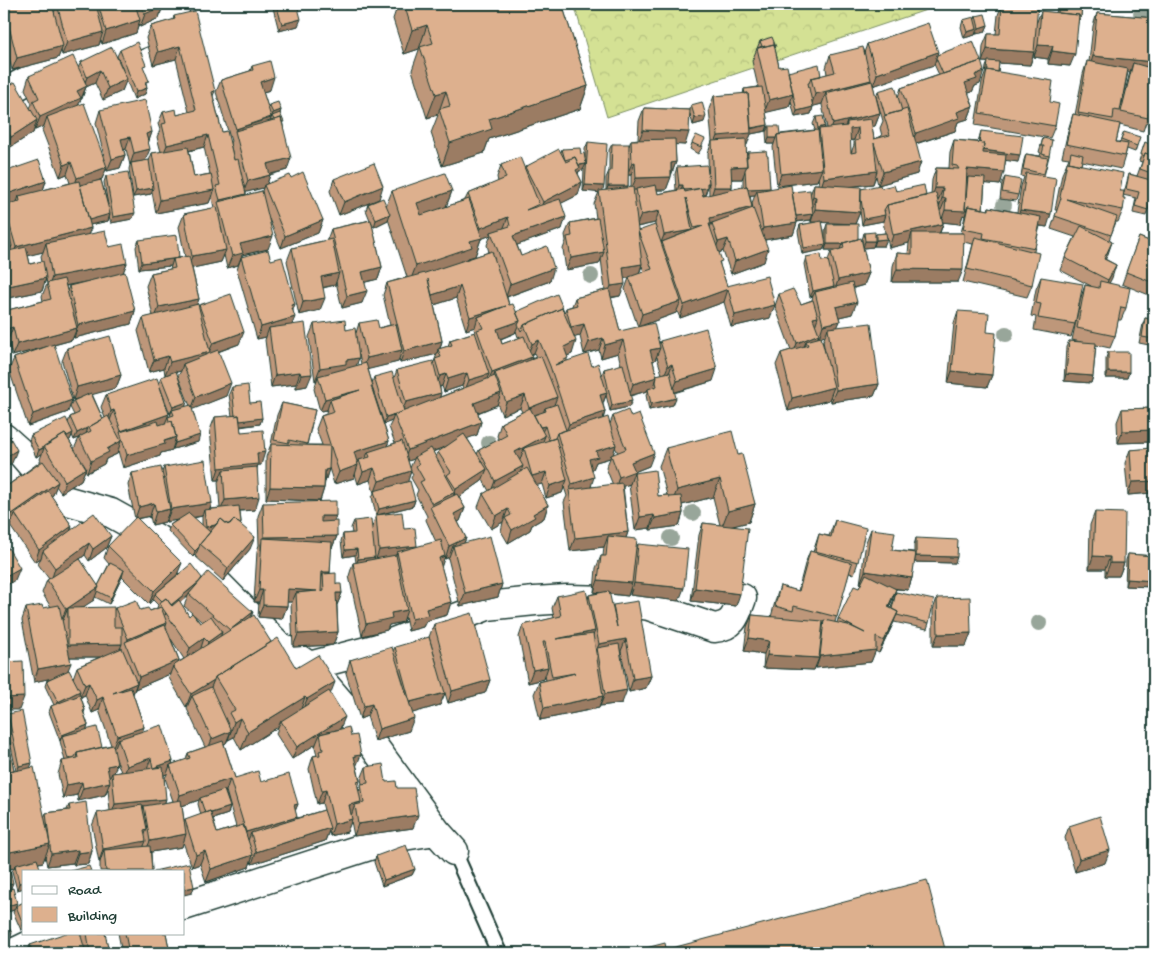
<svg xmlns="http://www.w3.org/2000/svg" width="1158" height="957" font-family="'Gochi Hand',sans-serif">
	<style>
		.forest { fill: url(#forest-crowns); stroke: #7a8f64 }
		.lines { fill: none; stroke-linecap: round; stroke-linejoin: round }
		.lane-casing { stroke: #1f3d34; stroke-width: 18 }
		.street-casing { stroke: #1f3d34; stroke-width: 31 }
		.lane { stroke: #fff; stroke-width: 14 }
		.street { stroke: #fff; stroke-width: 28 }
		.tree { fill: #98a69a }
		.wall { fill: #be977a; stroke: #1f3d34; fill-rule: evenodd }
		.shaded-wall { fill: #9b7b63; stroke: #1f3d34 }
		.building { fill: #ddb08e; stroke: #1f3d34; fill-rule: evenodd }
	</style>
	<defs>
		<pattern id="forest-crowns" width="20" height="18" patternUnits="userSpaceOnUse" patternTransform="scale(1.25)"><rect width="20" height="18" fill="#d4e194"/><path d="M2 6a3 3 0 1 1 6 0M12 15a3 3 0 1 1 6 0" fill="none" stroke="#b6c280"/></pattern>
	</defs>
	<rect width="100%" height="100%" fill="#fff"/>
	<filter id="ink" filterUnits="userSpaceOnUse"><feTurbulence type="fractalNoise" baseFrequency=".02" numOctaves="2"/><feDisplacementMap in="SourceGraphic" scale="10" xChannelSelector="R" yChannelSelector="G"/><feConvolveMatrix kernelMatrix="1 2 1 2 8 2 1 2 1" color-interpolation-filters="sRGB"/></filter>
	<g filter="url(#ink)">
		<!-- forest -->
		<path class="forest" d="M 574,4 L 944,4 L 607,117 Z"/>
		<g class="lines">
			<!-- lane casing -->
			<g class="lane-casing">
				<path id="lane" d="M 454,851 L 499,953"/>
			</g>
			<!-- street casing -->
			<g class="street-casing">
				<path id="street" d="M 4,93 L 32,78 L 177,19
					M 4,438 L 23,455 L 61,499 L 111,513 L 156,538 L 221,587 L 279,646 L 309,666 L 350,714 L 436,831 L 454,851
					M 309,666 L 378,648 L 487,606 L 535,601 L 567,599 L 611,600 L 649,606 L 714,628 C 734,626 736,615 742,598
					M 184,906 L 397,837 L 436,831
					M 13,953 L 38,941 L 60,933"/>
			</g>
			<!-- lane -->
			<use href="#lane" class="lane"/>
			<!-- street -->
			<use href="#street" class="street"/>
		</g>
		<!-- trees -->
		<g class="tree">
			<circle cx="1141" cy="13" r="8"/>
			<circle cx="1004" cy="205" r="8"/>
			<circle cx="591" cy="276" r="8"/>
			<circle cx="1006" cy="334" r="8"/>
			<circle cx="489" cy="443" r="8"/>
			<circle cx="693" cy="513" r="8"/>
			<circle cx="671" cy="538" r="8"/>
			<circle cx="1039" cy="623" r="8"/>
		</g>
		<!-- wall -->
		<path class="wall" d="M 4,4 L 54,13 L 57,4 L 180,4 L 162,8 L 159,18 L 140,27 L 139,24 L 136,33 L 102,44 L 101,40 L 99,45 L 62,55 L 61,50 L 58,58 L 12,70 L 4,37 Z
			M 272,4 L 297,4 L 298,26 L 279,31 Z
			M 398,4 L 562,4 L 588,86 L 580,109 L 489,139 L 484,153 L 442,166 L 431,133 L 438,115 L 427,118 L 412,70 L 419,50 L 419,49 L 404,54 L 393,19 Z
			M 1002,4 L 1036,24 L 1041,11 L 1056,13 L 1058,4 L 1082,4 L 1081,17 L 1078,23 L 1070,66 L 1048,64 L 1048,59 L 1034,57 L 1034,53 L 1030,65 L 999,63 L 998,72 L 1050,102 L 1055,126 L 1050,138 L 975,125 L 982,82 L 985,74 L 986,67 L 988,62 L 982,62 L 983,46 L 988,34 L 996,34 L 998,15 Z
			M 1097,13 L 1154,18 L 1149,113 L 1154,100 L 1154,125 L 1146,122 L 1143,131 L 1120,125 L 1116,142 L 1120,142 L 1124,132 L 1137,146 L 1135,152 L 1127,149 L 1121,169 L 1082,161 L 1081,165 L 1124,193 L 1129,174 L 1137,176 L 1142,162 L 1139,161 L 1145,142 L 1154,156 L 1154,188 L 1146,216 L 1133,213 L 1136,198 L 1123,195 L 1123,210 L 1118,222 L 1116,222 L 1109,240 L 1112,242 L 1105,259 L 1116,265 L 1109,283 L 1126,308 L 1121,320 L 1118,320 L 1115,336 L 1110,348 L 1096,345 L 1093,376 L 1091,383 L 1064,381 L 1066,347 L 1069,341 L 1081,342 L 1072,340 L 1081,297 L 1085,285 L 1091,286 L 1060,270 L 1065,258 L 1075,237 L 1051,229 L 1057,210 L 1055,210 L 1062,174 L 1069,158 L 1062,157 L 1069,127 L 1073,114 L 1075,115 L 1083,74 L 1087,61 L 1089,62 L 1093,26 ZM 1128,72 L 1130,72 L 1121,107 Z
			M 174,16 L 215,91 L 213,96 L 222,132 L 234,160 L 230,143 L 231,141 L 216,92 L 221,80 L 250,71 L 252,66 L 270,90 L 263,92 L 268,108 L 269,105 L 281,110 L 280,113 L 283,125 L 287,170 L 270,175 L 267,184 L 291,178 L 323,220 L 318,233 L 281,248 L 269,219 L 268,249 L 242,255 L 238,265 L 227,268 L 224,255 L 221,262 L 192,268 L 199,299 L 197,304 L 199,307 L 199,305 L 239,344 L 218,352 L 226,396 L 192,409 L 198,442 L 173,449 L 173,447 L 172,450 L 161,453 L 160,456 L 123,468 L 118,451 L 117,454 L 106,459 L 104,464 L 87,473 L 85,470 L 81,480 L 61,493 L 56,486 L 53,495 L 51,496 L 72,526 L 71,530 L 111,536 L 106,548 L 89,561 L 85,555 L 80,559 L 98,586 L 109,564 L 104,558 L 108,546 L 135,519 L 128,485 L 132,473 L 162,472 L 164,467 L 212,503 L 210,509 L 220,508 L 218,482 L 219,480 L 215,480 L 210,430 L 215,417 L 232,416 L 229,394 L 232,387 L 250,403 L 262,418 L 260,424 L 240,427 L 241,432 L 261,465 L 258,465 L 257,468 L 255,510 L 240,511 L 241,522 L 240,525 L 250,549 L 223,581 L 195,556 L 196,554 L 193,557 L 168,531 L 170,525 L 177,520 L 166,522 L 166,520 L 165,522 L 152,525 L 150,516 L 137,519 L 177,575 L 202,578 L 251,617 L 271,642 L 296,668 L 330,693 L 340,729 L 357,767 L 360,781 L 358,788 L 359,791 L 362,784 L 361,779 L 366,767 L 386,782 L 397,788 L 413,828 L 354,836 L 351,821 L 347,832 L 330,836 L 329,831 L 325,841 L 252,864 L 251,861 L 249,867 L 206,882 L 200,864 L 192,867 L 183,842 L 182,847 L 151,852 L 152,871 L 100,871 L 100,862 L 99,862 L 92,826 L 97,813 L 110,811 L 108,789 L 105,795 L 78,801 L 77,795 L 63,798 L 58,774 L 62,761 L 65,761 L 60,741 L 49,712 L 51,706 L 54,705 L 45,686 L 47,680 L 51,678 L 34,682 L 22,620 L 26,608 L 43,608 L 51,607 L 42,593 L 47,580 L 49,579 L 38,564 L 41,558 L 35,562 L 10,526 L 11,524 L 8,527 L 4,521 L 4,488 L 41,461 L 40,459 L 42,454 L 36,457 L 29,441 L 31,435 L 68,423 L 70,417 L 74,415 L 70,407 L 73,401 L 78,398 L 73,400 L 62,361 L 67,348 L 121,375 L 116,388 L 92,394 L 103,419 L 105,418 L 101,407 L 106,395 L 159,384 L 161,377 L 170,374 L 165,375 L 164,368 L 149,372 L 138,331 L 143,318 L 153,316 L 146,286 L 151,273 L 170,269 L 171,266 L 139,269 L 136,247 L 139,240 L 179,258 L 185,257 L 179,227 L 184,214 L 214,208 L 212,198 L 214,191 L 213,187 L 214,190 L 209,203 L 156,213 L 152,192 L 151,194 L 133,197 L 129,169 L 130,165 L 126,149 L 124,150 L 125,155 L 120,168 L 107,171 L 106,169 L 102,179 L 101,180 L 108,205 L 104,182 L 106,176 L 132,219 L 111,223 L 109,216 L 108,221 L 90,225 L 91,228 L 88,234 L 109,247 L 127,263 L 123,272 L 135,311 L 131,324 L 74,338 L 73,337 L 72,340 L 54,345 L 68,412 L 28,426 L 9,370 L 14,358 L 42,348 L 12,356 L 8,340 L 4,341 L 4,311 L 43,301 L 42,296 L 47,284 L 46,279 L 42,291 L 4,299 L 4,172 L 46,181 L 43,190 L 70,183 L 67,174 L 60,177 L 42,130 L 44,126 L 35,130 L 35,128 L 33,133 L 9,148 L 4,161 L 4,89 L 30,108 L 32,104 L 25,89 L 29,76 L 78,68 L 81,62 L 123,70 L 117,56 L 120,50 L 144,69 L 147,88 L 145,94 L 134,99 L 126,79 L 122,91 L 103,100 L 95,83 L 86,87 L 82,99 L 80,100 L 78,105 L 105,160 L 96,123 L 100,110 L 152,132 L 148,143 L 145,160 L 149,161 L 152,153 L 161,152 L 157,137 L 160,130 L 158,124 L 163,112 L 177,115 L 189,112 L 176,59 L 153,65 L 146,38 L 151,26 L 173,20 ZM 204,147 L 210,174 L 194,177 L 189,151 ZM 263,188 L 262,191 L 246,195 L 246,192 ZM 43,252 L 41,256 L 42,261 L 30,264 L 28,255 ZM 79,284 L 69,286 L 67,291 L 66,286 ZM 181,371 L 178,376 L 190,406 L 186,407 L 176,372 ZM 160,387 L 170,414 L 171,413 L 170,416 L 168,417 ZM 72,435 L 74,440 L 79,438 L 74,449 L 69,440 L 70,440 ZM 202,516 L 202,526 L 194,518 ZM 122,577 L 149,604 L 153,599 L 153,600 L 158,605 L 157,608 L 150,611 L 115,608 L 114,610 L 82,607 L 94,600 L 95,597 L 109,604 ZM 188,596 L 184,606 L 192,613 L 189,616 L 180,602 ZM 193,614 L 202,622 L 200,623 ZM 171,639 L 184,659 L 178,662 L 179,660 ZM 70,657 L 100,657 L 77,667 L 73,678 L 68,670 ZM 170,674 L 169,678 L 186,707 L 188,705 L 187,709 L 205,747 L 188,753 L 186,760 L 172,764 L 173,761 L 142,731 L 144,727 L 133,694 L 135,689 ZM 85,695 L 92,713 L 99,710 L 111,745 L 102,747 L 87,729 L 88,725 L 84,713 L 85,710 L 81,697 ZM 278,727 L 276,734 L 292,759 L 316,744 L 315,747 L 317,755 L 313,756 L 309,769 L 317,804 L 322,803 L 324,810 L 297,818 L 295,811 L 298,804 L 261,782 L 235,778 L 224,744 L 226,743 L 228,740 L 234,737 L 241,750 ZM 115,756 L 121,772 L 114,773 ZM 167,774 L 165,778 L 173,801 L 165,803 L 164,775 ZM 225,791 L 226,791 L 236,827 L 217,833 L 213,819 L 228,814 L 230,807 ZM 199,800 L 198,804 L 201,815 L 184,821 L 182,806 Z
			M 976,16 L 988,25 L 985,32 L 976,34 L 976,33 L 975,35 L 964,38 L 961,27 L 963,20 L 975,19 Z
			M 760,41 L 775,49 L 779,67 L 788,72 L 821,76 L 827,74 L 826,68 L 830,55 L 864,53 L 867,44 L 937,55 L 980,84 L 975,86 L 972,92 L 968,93 L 973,106 L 968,119 L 958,122 L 955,131 L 916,144 L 917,174 L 878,185 L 876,176 L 873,184 L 853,186 L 861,189 L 881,188 L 926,196 L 931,195 L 932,180 L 936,168 L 949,168 L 950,152 L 954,140 L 978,142 L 981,131 L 1018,162 L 1006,160 L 1000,185 L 985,183 L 983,209 L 988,210 L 989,207 L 1017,212 L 1021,186 L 1024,177 L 1021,176 L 1024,160 L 1026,154 L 1040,156 L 1041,153 L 1039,152 L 1043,138 L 1049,156 L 1044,176 L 1047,227 L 1040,226 L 1034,251 L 1032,285 L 1027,297 L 963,282 L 973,244 L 963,242 L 958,282 L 892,282 L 893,266 L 897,253 L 908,254 L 909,243 L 889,248 L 887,238 L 884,246 L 874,246 L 874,245 L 873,247 L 863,248 L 869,273 L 864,285 L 854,288 L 852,314 L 839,317 L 840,321 L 837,327 L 879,384 L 874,396 L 831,402 L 830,396 L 829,400 L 788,411 L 776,365 L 781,353 L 791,350 L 775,306 L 779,294 L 801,304 L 812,300 L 813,296 L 810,297 L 804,264 L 806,257 L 822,261 L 828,260 L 831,252 L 837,250 L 825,250 L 825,246 L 823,250 L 802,254 L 798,231 L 800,225 L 816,222 L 811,222 L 811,219 L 811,220 L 797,222 L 793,235 L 765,240 L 764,262 L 731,274 L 723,251 L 719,253 L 720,266 L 727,286 L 770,318 L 731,327 L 724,302 L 680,318 L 677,311 L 676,313 L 638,327 L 625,289 L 629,278 L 624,278 L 620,296 L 611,298 L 620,331 L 659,344 L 660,341 L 713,381 L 674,393 L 673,405 L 649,410 L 646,395 L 647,391 L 630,396 L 629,407 L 610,411 L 606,395 L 603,404 L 605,412 L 603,419 L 610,424 L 613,416 L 649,466 L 634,472 L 634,473 L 658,496 L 667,495 L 659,466 L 666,448 L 738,455 L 755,504 L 749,522 L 732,526 L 736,606 L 691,601 L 699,535 L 703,523 L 720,525 L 713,497 L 682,505 L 683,513 L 679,526 L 650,530 L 650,528 L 635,530 L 629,485 L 630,484 L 623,486 L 628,532 L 626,538 L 636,549 L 638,544 L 679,601 L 630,595 L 630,588 L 628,596 L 609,594 L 612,608 L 613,605 L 651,676 L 646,688 L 629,692 L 621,651 L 620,652 L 622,703 L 600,706 L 600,704 L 599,708 L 540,720 L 534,694 L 539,682 L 546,680 L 545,676 L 544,679 L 528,683 L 519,637 L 523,625 L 554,618 L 552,608 L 557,596 L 588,599 L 589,595 L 600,593 L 594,592 L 596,568 L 601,556 L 603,556 L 604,547 L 570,551 L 564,502 L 567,496 L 564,487 L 562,493 L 546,498 L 542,484 L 537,485 L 548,505 L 544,518 L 532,525 L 530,530 L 508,543 L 501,531 L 503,522 L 491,529 L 478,507 L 483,494 L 489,491 L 483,480 L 482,481 L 459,497 L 465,508 L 460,521 L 458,522 L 466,538 L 464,543 L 502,584 L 498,597 L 460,606 L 448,558 L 449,557 L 445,559 L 444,558 L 441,566 L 451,602 L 447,615 L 426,621 L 423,627 L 408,631 L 405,617 L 403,622 L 389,625 L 387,630 L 362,636 L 349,576 L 353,563 L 356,563 L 355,555 L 343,557 L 341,541 L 343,534 L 352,533 L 351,528 L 354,521 L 372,527 L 376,515 L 372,497 L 374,493 L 370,480 L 358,484 L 355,474 L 354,478 L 334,484 L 329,468 L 325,482 L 324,488 L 320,501 L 266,499 L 266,457 L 271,444 L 277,415 L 282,403 L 315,410 L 307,445 L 322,445 L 316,429 L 321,416 L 326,414 L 326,412 L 327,410 L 320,411 L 314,389 L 317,380 L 315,381 L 309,337 L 314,324 L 346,330 L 356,333 L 359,323 L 379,328 L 390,325 L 383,295 L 387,283 L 407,277 L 388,219 L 388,220 L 374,227 L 371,221 L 382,267 L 378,279 L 365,282 L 362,303 L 342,308 L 336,282 L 335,285 L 323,288 L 320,310 L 299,315 L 287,261 L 292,248 L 327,240 L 331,229 L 370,220 L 366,210 L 368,204 L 386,206 L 392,191 L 452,191 L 446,207 L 465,200 L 468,194 L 498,182 L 497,177 L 501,165 L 525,168 L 525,167 L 561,152 L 562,149 L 581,154 L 585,158 L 585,149 L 588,142 L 602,191 L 606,190 L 606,178 L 609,171 L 609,150 L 612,144 L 629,146 L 631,140 L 638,139 L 639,121 L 644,108 L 690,110 L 691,105 L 704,122 L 693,125 L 690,114 L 685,145 L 675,144 L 676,162 L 666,190 L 657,190 L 658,194 L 676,190 L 675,174 L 677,167 L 709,183 L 705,195 L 703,195 L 703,196 L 709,195 L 708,153 L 712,141 L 709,109 L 714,96 L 743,94 L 744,89 L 758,87 L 752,61 ZM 934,64 L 939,75 L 901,88 L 898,97 L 878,91 L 876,97 L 873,86 ZM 876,97 L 883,121 L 880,128 L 882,136 L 874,139 L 872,126 L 875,126 L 880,113 ZM 791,101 L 795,117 L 811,114 L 813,106 L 822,104 L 822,105 L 827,128 L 824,128 L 825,126 L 816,117 L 813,124 L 815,130 L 780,134 L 769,126 L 766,132 L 767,144 L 774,144 L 773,147 L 777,186 L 817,181 L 818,178 L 819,184 L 814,184 L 810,195 L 770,189 L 767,156 L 748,152 L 746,156 L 746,145 L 751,134 L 766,131 L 768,125 L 766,112 L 789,107 ZM 854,140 L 854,145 L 851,153 L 850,141 ZM 584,169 L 583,191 L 599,192 L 594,204 L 596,218 L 570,223 L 565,235 L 566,241 L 563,249 L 566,270 L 599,264 L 601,259 L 605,290 L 575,298 L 572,306 L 566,308 L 564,313 L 516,312 L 509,305 L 507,297 L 550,281 L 521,256 L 517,245 L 562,229 L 561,203 L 578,195 L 582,182 L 578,174 L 579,171 L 583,170 ZM 628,175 L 631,175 L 631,187 L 628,188 ZM 743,176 L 743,186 L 731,189 L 732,187 L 732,179 L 742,179 ZM 750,195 L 755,195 L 752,203 L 753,209 L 752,209 L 752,207 ZM 860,212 L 862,225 L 883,221 L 885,233 L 876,234 L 875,235 L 864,233 L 862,240 L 863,244 L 858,239 L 855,224 ZM 963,215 L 965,216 L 961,233 L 940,233 L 943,224 L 943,222 L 960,224 ZM 822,222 L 847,224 L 827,224 L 825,230 L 825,239 ZM 655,223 L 655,227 L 638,231 L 637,227 ZM 491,235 L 487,245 L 489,252 L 468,259 L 475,256 L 481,239 ZM 642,266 L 644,272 L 639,274 ZM 456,298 L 466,330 L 475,327 L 474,329 L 475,332 L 450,340 L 448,346 L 440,349 L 442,341 L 434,305 ZM 516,331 L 518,337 L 520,336 L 519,338 L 502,344 L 501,339 L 515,333 ZM 580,336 L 584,354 L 599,350 L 601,358 L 618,353 L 621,365 L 604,369 L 602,375 L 592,366 L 567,361 L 567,356 L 572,354 L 575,337 ZM 825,336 L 823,341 L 825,352 L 821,337 ZM 534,353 L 536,357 L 531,359 L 532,357 L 531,355 ZM 437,354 L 434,362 L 397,370 L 394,378 L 374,377 L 372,383 L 368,369 L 398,362 L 399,359 L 400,363 ZM 359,355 L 361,364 L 356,366 ZM 657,357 L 662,374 L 656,375 L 653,361 L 655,360 ZM 442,386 L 444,392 L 462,386 L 463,388 L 440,397 L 440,387 ZM 372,387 L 384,424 L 392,421 L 389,427 L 395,443 L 387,446 L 389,441 L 372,388 ZM 497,403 L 502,415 L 520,408 L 522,412 L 501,423 L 497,436 L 499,440 L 479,450 L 477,454 L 467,438 L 477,435 L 481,422 L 478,413 L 497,405 ZM 445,447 L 438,452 L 436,457 L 433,452 ZM 615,447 L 618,453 L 613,455 ZM 610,458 L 606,468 L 613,485 L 591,487 L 592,470 L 593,469 L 596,462 ZM 414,459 L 410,468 L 408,461 ZM 411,471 L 413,474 L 411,478 L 418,490 L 416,495 L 427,516 L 426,520 L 436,542 L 417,547 L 417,546 L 404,529 L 382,514 L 413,506 L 415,500 L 407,482 Z
			M 692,143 L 703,146 L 698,154 L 690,149 Z
			M 1005,177 L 1018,195 L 1016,201 L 1000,199 L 1002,183 Z
			M 334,179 L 379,199 L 339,215 L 330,191 Z
			M 1139,237 L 1154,243 L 1154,297 L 1122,284 Z
			M 241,257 L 271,260 L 293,311 L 292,325 L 307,386 L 296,388 L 296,384 L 271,387 L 265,340 L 266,337 L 257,339 L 237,270 Z
			M 1041,277 L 1075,324 L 1071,337 L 1034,330 L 1036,317 L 1031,316 L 1036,289 Z
			M 958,311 L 992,375 L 987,387 L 948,383 L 954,323 Z
			M 1154,315 L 1154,346 L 1139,343 L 1143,324 L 1145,318 L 1153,319 Z
			M 1108,352 L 1129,372 L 1127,378 L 1106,378 L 1106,358 Z
			M 1154,408 L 1154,488 L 1152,493 L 1128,495 L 1125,463 L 1130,450 L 1147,449 L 1148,442 L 1118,443 L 1117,422 L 1122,409 Z
			M 263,503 L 334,521 L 337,536 L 332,548 L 331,548 L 330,573 L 342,593 L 337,605 L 338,632 L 333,645 L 293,647 L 291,605 L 292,602 L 287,602 L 287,606 L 282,619 L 258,617 L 259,602 L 254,602 L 257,551 L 259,545 L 258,516 Z
			M 1095,512 L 1124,563 L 1119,576 L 1105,576 L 1105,569 L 1089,569 L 1090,525 Z
			M 835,520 L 858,562 L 854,574 L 849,573 L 835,622 L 837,623 L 838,619 L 859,588 L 861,584 L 860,584 L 866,542 L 871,529 L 892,550 L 914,552 L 914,545 L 916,538 L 955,563 L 914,562 L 912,578 L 908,590 L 896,589 L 889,607 L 891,608 L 896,592 L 929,623 L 927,629 L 894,622 L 879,653 L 875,651 L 871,662 L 816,668 L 816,666 L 814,670 L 763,668 L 764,654 L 744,651 L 747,627 L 752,615 L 771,617 L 776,598 L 780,586 L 798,591 L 805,564 L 810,551 L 813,552 L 819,534 L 829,536 Z
			M 1128,554 L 1154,556 L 1154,587 L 1125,586 L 1126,560 Z
			M 937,598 L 971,633 L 966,646 L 933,646 L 933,610 Z
			M 434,624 L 490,680 L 485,693 L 448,703 L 445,693 L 440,705 L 412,713 L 409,731 L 375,741 L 367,716 L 360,719 L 346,673 L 350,660 L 393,651 L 395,647 L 437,665 L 429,637 Z
			M 8,714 L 30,767 L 44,817 L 46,813 L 67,810 L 69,805 L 92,851 L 88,864 L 74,865 L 73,863 L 47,866 L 45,856 L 43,862 L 39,863 L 24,871 L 24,888 L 17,890 L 12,871 L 14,868 L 10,869 L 11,889 L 16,906 L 24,902 L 24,929 L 21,930 L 13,912 L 14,910 L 4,913 L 4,716 L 14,771 L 16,771 L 6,721 Z
			M 1069,826 L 1105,863 L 1075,872 L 1065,838 Z
			M 376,856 L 415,869 L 412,875 L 382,886 L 374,862 Z
			M 82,933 L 105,933 L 109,953 L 27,953 L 30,945 L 81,936 Z
			M 118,933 L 166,933 L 170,953 L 122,953 Z"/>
		<!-- shaded-wall -->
		<path class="shaded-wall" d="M 4,4 L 37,4 L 4,7 Z
			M 158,4 L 180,4 L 162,8 L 159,18 L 140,27 L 145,14 Z
			M 200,4 L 208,4 L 199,7 Z
			M 301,19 L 298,26 L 279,31 L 282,24 Z
			M 140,20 L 136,33 L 102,44 L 106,31 Z
			M 427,25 L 419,49 L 404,54 L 412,30 Z
			M 988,25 L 985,32 L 976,34 L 979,28 Z
			M 977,29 L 975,35 L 964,38 L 967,32 Z
			M 103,32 L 99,45 L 62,55 L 67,42 Z
			M 1038,45 L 1053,46 L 1048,59 L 1034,57 Z
			M 63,46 L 58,58 L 12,70 L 17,58 Z
			M 180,46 L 176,59 L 153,65 L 158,52 Z
			M 987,49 L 1034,52 L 1030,65 L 982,62 Z
			M 1052,51 L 1075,54 L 1070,66 L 1048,64 Z
			M 938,52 L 934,65 L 873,86 L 877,74 Z
			M 1093,56 L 1154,62 L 1154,73 L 1133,63 L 1130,72 L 1089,69 Z
			M 100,70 L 95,83 L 86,87 L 76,111 L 47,117 L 44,126 L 35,130 L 40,117 L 77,91 L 83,88 L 87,77 Z
			M 984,71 L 980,84 L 975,86 L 972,92 L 960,96 L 965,83 L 975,75 Z
			M 274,77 L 270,90 L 256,94 L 260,82 Z
			M 127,79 L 122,91 L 103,100 L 108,88 Z
			M 871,80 L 867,92 L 826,93 L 822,104 L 811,107 L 815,94 Z
			M 588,86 L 580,109 L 489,139 L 484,153 L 442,166 L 450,143 L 489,119 Z
			M 147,88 L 145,94 L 134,99 L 136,92 Z
			M 446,91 L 438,114 L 427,118 L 436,94 Z
			M 793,94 L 789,107 L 764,113 L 769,100 Z
			M 973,106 L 968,119 L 958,122 L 955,131 L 911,145 L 916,133 L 957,112 Z
			M 813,107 L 811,114 L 795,117 L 797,111 Z
			M 281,110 L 279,117 L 272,116 L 267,130 L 235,131 L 236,129 L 271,118 L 273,113 Z
			M 880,113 L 875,126 L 858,129 L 858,128 L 854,140 L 845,141 L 847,122 L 842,133 L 829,136 L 833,124 Z
			M 706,116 L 704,122 L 693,125 L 695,118 Z
			M 37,120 L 33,133 L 9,148 L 4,161 L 4,149 L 7,147 L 11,137 Z
			M 768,125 L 766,131 L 751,134 L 747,145 L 713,148 L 718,136 Z
			M 825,126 L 823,133 L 819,129 L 817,134 L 816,134 L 818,128 Z
			M 643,130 L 689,132 L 685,145 L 638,143 Z
			M 152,132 L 148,144 L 146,134 Z
			M 208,135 L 204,147 L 162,157 L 167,145 Z
			M 130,137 L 126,149 L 117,152 L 121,139 Z
			M 769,138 L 776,138 L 774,144 L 767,144 Z
			M 150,149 L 145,161 L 131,163 L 130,165 L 134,153 Z
			M 982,150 L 1020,155 L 1018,162 L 980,157 Z
			M 125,155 L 120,168 L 107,171 L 112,159 Z
			M 291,158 L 287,170 L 263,176 L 267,164 Z
			M 71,162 L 67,174 L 60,177 L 64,165 Z
			M 635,162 L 631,175 L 627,175 L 632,163 Z
			M 676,162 L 671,175 L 671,163 Z
			M 921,162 L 917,174 L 878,185 L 883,172 Z
			M 586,164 L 583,170 L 579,171 L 576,180 L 576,166 Z
			M 747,166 L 742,179 L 727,179 L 731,167 Z
			M 107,167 L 102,179 L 73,191 L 77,178 Z
			M 822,169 L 817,181 L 777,186 L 781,174 Z
			M 967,169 L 1004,172 L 1000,185 L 967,182 L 968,177 L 966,181 Z
			M 877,171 L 873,184 L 820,190 L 824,178 Z
			M 270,175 L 266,187 L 264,185 L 263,188 L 243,193 L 248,181 Z
			M 671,177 L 666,190 L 631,190 L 636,178 Z
			M 46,181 L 42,193 L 19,196 L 17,202 L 4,206 L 4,195 Z
			M 582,182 L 578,195 L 538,215 L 543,202 Z
			M 707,183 L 709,183 L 705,195 L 680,196 L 683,190 Z
			M 585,185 L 604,186 L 602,193 L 583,191 Z
			M 679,185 L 683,185 L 680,191 L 677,191 Z
			M 383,186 L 379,199 L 339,215 L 344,202 Z
			M 608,186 L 628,186 L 626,192 L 606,192 Z
			M 714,187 L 732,187 L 727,199 L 710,200 Z
			M 153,188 L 151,194 L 133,197 L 136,191 Z
			M 770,188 L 768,195 L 757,191 L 755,195 L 744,196 L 746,189 Z
			M 935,188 L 943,188 L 938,201 L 931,200 Z
			M 214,190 L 209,203 L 156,213 L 160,200 Z
			M 452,191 L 445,209 L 410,221 L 417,203 Z
			M 246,194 L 242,206 L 219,203 L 220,200 Z
			M 813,196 L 816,197 L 812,209 L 809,209 Z
			M 942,198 L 946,198 L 941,210 L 938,210 Z
			M 752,207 L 748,219 L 712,223 L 706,236 L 710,218 Z
			M 815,209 L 860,212 L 855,224 L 811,222 Z
			M 967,209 L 965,216 L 963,215 L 960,224 L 941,222 L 945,210 Z
			M 885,210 L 883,215 L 885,215 L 883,221 L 862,225 L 864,219 Z
			M 1020,210 L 1051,214 L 1047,227 L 1016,222 Z
			M 659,211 L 655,223 L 636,227 L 641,215 Z
			M 135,213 L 132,219 L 111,223 L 113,217 Z
			M 110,214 L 108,221 L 85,226 L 87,220 Z
			M 390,214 L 388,220 L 374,227 L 376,220 Z
			M 813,214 L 811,220 L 793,222 L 795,216 Z
			M 508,217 L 503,230 L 491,232 L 491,235 L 481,239 L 475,256 L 468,258 L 465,265 L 409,284 L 416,266 L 470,241 L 477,239 L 481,228 Z
			M 566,217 L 562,229 L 509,248 L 513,236 Z
			M 323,220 L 318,233 L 281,248 L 285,236 Z
			M 797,223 L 793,235 L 758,241 L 763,228 Z
			M 943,224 L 938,237 L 912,233 L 909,243 L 889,248 L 893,235 Z
			M 91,228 L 86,240 L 46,243 L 43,252 L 11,260 L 16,247 Z
			M 692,230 L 662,242 L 659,248 L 664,235 Z
			M 273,236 L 268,249 L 242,255 L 238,265 L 227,268 L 232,256 L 240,244 Z
			M 728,239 L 723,251 L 714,255 L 718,242 Z
			M 887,239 L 884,246 L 874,246 L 876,240 Z
			M 865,241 L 875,241 L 873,247 L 863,248 Z
			M 1112,242 L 1108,254 L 1100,271 L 1104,259 Z
			M 826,244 L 823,250 L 802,254 L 804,248 Z
			M 827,244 L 842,244 L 840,250 L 825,250 Z
			M 12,246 L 8,258 L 4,259 L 4,248 Z
			M 768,249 L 764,262 L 731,274 L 735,261 Z
			M 226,250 L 221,262 L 188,269 L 192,256 Z
			M 604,252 L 599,264 L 566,270 L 571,258 Z
			M 173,259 L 171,266 L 139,269 L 142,263 Z
			M 127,263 L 122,275 L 48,289 L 52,277 Z
			M 642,264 L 638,277 L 618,279 L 623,267 Z
			M 1116,265 L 1112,278 L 1104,293 L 1108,280 Z
			M 382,267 L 378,279 L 358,284 L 362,272 Z
			M 554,268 L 550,281 L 506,297 L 510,284 Z
			M 897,269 L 963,270 L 958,282 L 892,282 Z
			M 339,273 L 335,285 L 316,289 L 321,277 Z
			M 869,273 L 864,285 L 834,293 L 838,280 Z
			M 46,278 L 42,291 L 4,299 L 4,287 Z
			M 625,284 L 620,296 L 606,298 L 611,286 Z
			M 460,286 L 456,298 L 428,307 L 432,295 Z
			M 834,286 L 832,292 L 815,292 L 813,296 L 810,297 L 813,291 Z
			M 728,289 L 724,302 L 680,318 L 684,305 Z
			M 367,291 L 362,303 L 342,308 L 347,296 Z
			M 325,298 L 320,310 L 299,315 L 303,302 Z
			M 199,299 L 194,311 L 154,320 L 159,307 Z
			M 681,301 L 676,313 L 638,327 L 642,314 Z
			M 857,302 L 852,314 L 831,319 L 836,307 Z
			M 295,304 L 291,316 L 291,305 Z
			M 775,305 L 770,318 L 731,327 L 735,315 Z
			M 506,306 L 478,317 L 475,327 L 466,330 L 470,317 Z
			M 135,311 L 131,324 L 74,338 L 78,325 Z
			M 295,317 L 290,330 L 269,328 L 266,337 L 257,339 L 261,327 Z
			M 818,317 L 814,329 L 813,318 Z
			M 520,321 L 515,333 L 492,342 L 497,329 Z
			M 840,321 L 835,333 L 828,328 L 825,336 L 819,338 L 823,325 Z
			M 584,324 L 580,336 L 567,339 L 571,327 Z
			M 13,327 L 8,340 L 4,341 L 4,336 L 6,329 Z
			M 77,328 L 72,340 L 12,356 L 17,344 Z
			M 244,332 L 239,344 L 183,364 L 181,371 L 165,375 L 170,362 L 209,352 L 213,343 Z
			M 819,334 L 814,347 L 808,345 L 806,341 L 803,351 L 793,355 L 797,343 Z
			M 603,338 L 599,350 L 584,354 L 589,342 Z
			M 539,340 L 534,353 L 527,356 L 532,344 Z
			M 623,340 L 618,353 L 601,358 L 605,345 Z
			M 442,341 L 439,351 L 438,349 L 437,354 L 400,363 L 404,351 Z
			M 576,341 L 572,354 L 559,359 L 564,347 Z
			M 660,348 L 655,360 L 646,363 L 650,350 Z
			M 402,350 L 398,362 L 362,371 L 367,358 Z
			M 168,356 L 164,368 L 149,372 L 154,360 Z
			M 532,357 L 527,370 L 495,373 L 492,382 L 487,384 L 492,372 Z
			M 359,358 L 355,370 L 318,376 L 317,380 L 315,381 L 320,368 L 346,360 Z
			M 672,364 L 668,377 L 663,378 L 668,366 Z
			M 717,369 L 713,381 L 672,393 L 677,381 Z
			M 952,371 L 992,375 L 987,387 L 948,383 Z
			M 300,372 L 296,384 L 271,387 L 275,375 Z
			M 1108,372 L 1129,372 L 1127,378 L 1106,378 Z
			M 467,373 L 462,386 L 444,392 L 448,379 Z
			M 312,374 L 307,386 L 296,388 L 301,375 Z
			M 446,374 L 442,386 L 435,388 L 440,376 Z
			M 489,374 L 484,386 L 464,393 L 469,380 Z
			M 1066,374 L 1093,376 L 1091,383 L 1064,381 Z
			M 121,375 L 116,388 L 73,400 L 77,387 Z
			M 657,377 L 653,390 L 648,389 L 647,391 L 629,396 L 633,384 Z
			M 231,383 L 226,396 L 191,410 L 196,397 Z
			M 879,384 L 874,396 L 831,402 L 836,390 Z
			M 834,387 L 829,400 L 788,411 L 792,398 Z
			M 360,390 L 330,400 L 327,410 L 320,411 L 325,399 Z
			M 441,393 L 437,406 L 402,412 L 406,402 Z
			M 501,393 L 497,405 L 469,416 L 474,403 Z
			M 607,393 L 602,405 L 600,395 Z
			M 525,395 L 520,408 L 502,415 L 506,402 Z
			M 557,397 L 552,410 L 545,408 L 543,413 L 533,417 L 529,408 Z
			M 676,398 L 673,405 L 649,410 L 651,404 Z
			M 72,400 L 68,412 L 28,426 L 33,414 Z
			M 632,401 L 629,407 L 610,411 L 612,405 Z
			M 187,402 L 185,408 L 172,410 L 171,413 L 170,414 L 173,407 Z
			M 114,410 L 109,423 L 107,423 L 111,411 Z
			M 605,412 L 601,425 L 565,434 L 569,424 Z
			M 169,414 L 164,426 L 121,433 L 121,431 Z
			M 394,415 L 392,421 L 384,424 L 386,417 Z
			M 262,418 L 260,424 L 233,427 L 235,421 Z
			M 481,422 L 477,435 L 415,458 L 415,457 L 414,459 L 403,463 L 408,450 Z
			M 545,426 L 542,432 L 537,428 Z
			M 88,428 L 86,434 L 74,440 L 77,433 Z
			M 1154,430 L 1154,442 L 1151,435 L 1148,442 L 1118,443 L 1123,431 Z
			M 73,433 L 70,440 L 47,451 L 45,447 Z
			M 200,435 L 198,442 L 173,449 L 175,443 Z
			M 545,436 L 540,449 L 524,448 L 520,460 L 511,464 L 515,452 Z
			M 176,437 L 172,450 L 161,453 L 160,456 L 123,468 L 127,455 Z
			M 121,441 L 117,454 L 106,459 L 104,464 L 87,473 L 91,461 L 107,449 Z
			M 389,441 L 384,453 L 368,452 L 365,460 L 359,460 L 359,462 L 350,465 L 354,452 Z
			M 616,445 L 612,458 L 611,455 L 610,458 L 596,462 L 593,469 L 585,472 L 589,459 L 596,451 Z
			M 44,448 L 42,454 L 36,457 L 39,450 Z
			M 17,450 L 12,463 L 4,468 L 4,458 Z
			M 265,452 L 261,465 L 258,465 L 254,477 L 223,470 L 219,480 L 215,480 L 219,468 L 257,453 Z
			M 654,453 L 649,466 L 634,472 L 630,484 L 615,489 L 619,477 L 631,462 Z
			M 358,465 L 354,478 L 334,484 L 339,472 Z
			M 523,466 L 518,479 L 490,494 L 495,481 Z
			M 86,468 L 81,480 L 61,493 L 65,481 Z
			M 374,468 L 370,480 L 358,484 L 363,472 Z
			M 329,469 L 325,482 L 325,470 Z
			M 487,469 L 482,481 L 452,502 L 456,489 Z
			M 411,471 L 407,484 L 375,492 L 379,481 Z
			M 546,472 L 542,484 L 527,488 L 532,476 Z
			M 594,477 L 590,490 L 569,491 L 572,484 Z
			M 720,479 L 713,497 L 670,508 L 677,490 Z
			M 567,480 L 562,493 L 546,498 L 550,486 Z
			M 1154,481 L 1154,488 L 1152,493 L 1128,495 L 1132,482 Z
			M 58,482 L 53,495 L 18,519 L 15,514 L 11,524 L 8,527 L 12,514 Z
			M 270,487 L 324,488 L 320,501 L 266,499 Z
			M 455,492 L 450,504 L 431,508 L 432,504 Z
			M 259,497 L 255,510 L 220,512 L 225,500 Z
			M 415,500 L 413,506 L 377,515 L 379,509 Z
			M 154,503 L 150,516 L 135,519 L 139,507 Z
			M 212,503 L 208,515 L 204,510 L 202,516 L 166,522 L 171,509 Z
			M 755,504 L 749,522 L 721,529 L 728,511 Z
			M 548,505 L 544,518 L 532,525 L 530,530 L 508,543 L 512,530 L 533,514 Z
			M 465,508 L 460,521 L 449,526 L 454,514 Z
			M 170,509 L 165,522 L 152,525 L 156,512 Z
			M 508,509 L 503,522 L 491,529 L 496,516 Z
			M 683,513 L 679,526 L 650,530 L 655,518 Z
			M 654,515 L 650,528 L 635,530 L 640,517 Z
			M 321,516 L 336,516 L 331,529 L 317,529 Z
			M 241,522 L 239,529 L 203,533 L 206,527 Z
			M 72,526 L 68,538 L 43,551 L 41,558 L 35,562 L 39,550 Z
			M 8,529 L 4,540 L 4,532 Z
			M 628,532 L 624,544 L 608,536 L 604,547 L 570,551 L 575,538 Z
			M 111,536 L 106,548 L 89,561 L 93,549 Z
			M 337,536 L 332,548 L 261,550 L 261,544 L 264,537 Z
			M 255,537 L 250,549 L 223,581 L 228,568 Z
			M 466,538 L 461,551 L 453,546 L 449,557 L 445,559 L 449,546 Z
			M 89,543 L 85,555 L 51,581 L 55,568 Z
			M 417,546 L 413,559 L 397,552 L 394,560 L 375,562 L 379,550 Z
			M 199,547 L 196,554 L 193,557 L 195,551 Z
			M 357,549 L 355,555 L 343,557 L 345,550 Z
			M 445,556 L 441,568 L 439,558 Z
			M 916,556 L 957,557 L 955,563 L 914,562 Z
			M 1093,556 L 1110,557 L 1105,569 L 1089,569 Z
			M 375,557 L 373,564 L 356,566 L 358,559 Z
			M 182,563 L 177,575 L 155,594 L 153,599 L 149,604 L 154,591 Z
			M 1110,563 L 1124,563 L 1119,576 L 1105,576 Z
			M 20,568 L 15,580 L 4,587 L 4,577 Z
			M 124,570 L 122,577 L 109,604 L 111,598 Z
			M 865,571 L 912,578 L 908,590 L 860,584 Z
			M 322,572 L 330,572 L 326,585 L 323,574 L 319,584 Z
			M 203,579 L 189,594 L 188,596 L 165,615 L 168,608 Z
			M 1127,579 L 1154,581 L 1154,587 L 1125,586 Z
			M 598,580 L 632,583 L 628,596 L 594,592 Z
			M 634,583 L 684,588 L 679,601 L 630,595 Z
			M 502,584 L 498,597 L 460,606 L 465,593 Z
			M 99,587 L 94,600 L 68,617 L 68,608 Z
			M 695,588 L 740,594 L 736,606 L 691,601 Z
			M 288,589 L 317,591 L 296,593 L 292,602 L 283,602 Z
			M 896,589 L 892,601 L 884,619 L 888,607 Z
			M 259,590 L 263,590 L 259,602 L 254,602 Z
			M 336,593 L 342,593 L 337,605 L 331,605 Z
			M 451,602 L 447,615 L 426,621 L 423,627 L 408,631 L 412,619 L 426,609 Z
			M 263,605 L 287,606 L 282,619 L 258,617 Z
			M 68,608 L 63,620 L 61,622 L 66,609 Z
			M 407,610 L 403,622 L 389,625 L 387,630 L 362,636 L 366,624 L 391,613 Z
			M 253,612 L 248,625 L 225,642 L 230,630 Z
			M 898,612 L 893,624 L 879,653 L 884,641 Z
			M 167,623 L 163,635 L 126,644 L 128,639 Z
			M 595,631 L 590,643 L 556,639 Z
			M 222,632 L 218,645 L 204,655 L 208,642 Z
			M 338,632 L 333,645 L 293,647 L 298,634 Z
			M 971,633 L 966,646 L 933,646 L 938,634 Z
			M 204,638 L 200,651 L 186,660 L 190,648 Z
			M 749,638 L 769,641 L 764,654 L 744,651 Z
			M 626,639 L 621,651 L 599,656 L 597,649 L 599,644 Z
			M 122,644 L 117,657 L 63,657 L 68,645 Z
			M 876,650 L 871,662 L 816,668 L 820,656 Z
			M 767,655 L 819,658 L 814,670 L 763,668 Z
			M 179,660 L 176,670 L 173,666 L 170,674 L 135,689 L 139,677 Z
			M 71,663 L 66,675 L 34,682 L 38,669 Z
			M 548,667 L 544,679 L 528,683 L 533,670 Z
			M 651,676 L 646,688 L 629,692 L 633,679 Z
			M 214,680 L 209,692 L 192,696 L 188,705 L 186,707 L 191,694 Z
			M 490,680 L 485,693 L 448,703 L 452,691 Z
			M 335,682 L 328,700 L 300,717 L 307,699 Z
			M 89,683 L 85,695 L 80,697 L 85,685 Z
			M 137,683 L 132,696 L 113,693 Z
			M 627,690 L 622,703 L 600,706 L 605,694 Z
			M 80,691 L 78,698 L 55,708 L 58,702 Z
			M 445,693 L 440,705 L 406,715 L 410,702 Z
			M 603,696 L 599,708 L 540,720 L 544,708 Z
			M 24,697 L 19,710 L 4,710 L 4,698 Z
			M 103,697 L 99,710 L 92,713 L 97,700 Z
			M 305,697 L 299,715 L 281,721 L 278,727 L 241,750 L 248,732 Z
			M 372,704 L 367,716 L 360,719 L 364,706 Z
			M 345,717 L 340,729 L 320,734 L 316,744 L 292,759 L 297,747 Z
			M 240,718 L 234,737 L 228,740 L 234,722 Z
			M 414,718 L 409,731 L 375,741 L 379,729 Z
			M 88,725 L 86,731 L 62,736 L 60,741 L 62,735 Z
			M 144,727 L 139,739 L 118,739 L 115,747 L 112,749 L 117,736 Z
			M 231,731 L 226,743 L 207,752 L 212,739 Z
			M 361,755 L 356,767 L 354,756 Z
			M 151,758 L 146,771 L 123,779 L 127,766 Z
			M 173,761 L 171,768 L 170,765 L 167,774 L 149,780 L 153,768 Z
			M 32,763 L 30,769 L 17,772 L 19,766 Z
			M 117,764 L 113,776 L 112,773 L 110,777 L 102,778 L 107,766 Z
			M 230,779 L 226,791 L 201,799 L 200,798 L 199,800 L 176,808 L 180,795 Z
			M 82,782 L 77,795 L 63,798 L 67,785 Z
			M 110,782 L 105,795 L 78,801 L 83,788 Z
			M 326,790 L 322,803 L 317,804 L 322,791 Z
			M 166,799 L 162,811 L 144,806 L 142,813 L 111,816 L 115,804 Z
			M 361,802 L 357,814 L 355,805 L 351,816 L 349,805 Z
			M 298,804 L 293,816 L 294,805 Z
			M 230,807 L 228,814 L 203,822 L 206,815 Z
			M 418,815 L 413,828 L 354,836 L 358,824 Z
			M 297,817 L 293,829 L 251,833 L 247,843 L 242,845 L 246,832 Z
			M 352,819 L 347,832 L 330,836 L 334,824 Z
			M 330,828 L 325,841 L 252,864 L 256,852 Z
			M 147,829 L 142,842 L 146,841 L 141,853 L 104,850 L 100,862 L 99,862 L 103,849 Z
			M 186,834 L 182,847 L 145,853 L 150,841 Z
			M 50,844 L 43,862 L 15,868 L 15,865 L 14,868 L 4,870 L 4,858 L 5,853 Z
			M 78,850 L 73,863 L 47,866 L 51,854 Z
			M 1110,850 L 1105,863 L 1075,872 L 1079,859 Z
			M 92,851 L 88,864 L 74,865 L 78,853 Z
			M 205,851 L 200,864 L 192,867 L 196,855 Z
			M 253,855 L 249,867 L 206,882 L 211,869 Z
			M 415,869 L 412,875 L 382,886 L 384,880 Z
			M 24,882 L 24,888 L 17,890 L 19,883 Z
			M 13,883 L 10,890 L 4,891 L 4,885 Z
			M 194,887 L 192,893 L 184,895 L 184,889 Z
			M 17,903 L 14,910 L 4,913 L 4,907 Z
			M 23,924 L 24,929 L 21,930 Z
			M 12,933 L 10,940 L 4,943 L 4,938 Z"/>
		<!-- building -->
		<path class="building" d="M 17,4 L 52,4 L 63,46 L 17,58 L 4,7 Z
			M 57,4 L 96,4 L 103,32 L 67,42 Z
			M 98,4 L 135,4 L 140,20 L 106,31 Z
			M 140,4 L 162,4 L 163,6 L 145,14 Z
			M 276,4 L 297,4 L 301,19 L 282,24 Z
			M 404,4 L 562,4 L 588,86 L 489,119 L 492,129 L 450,143 L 439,109 L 450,106 L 446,91 L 436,94 L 420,47 L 433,43 L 427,25 L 412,30 Z
			M 1002,4 L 1038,4 L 1034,52 L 987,49 L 988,34 L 1000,34 Z
			M 1059,4 L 1082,4 L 1081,17 L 1079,17 L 1079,15 L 1058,13 Z
			M 195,11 L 215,91 L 212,92 L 222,132 L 227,131 L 234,160 L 238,159 L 246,194 L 220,200 L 216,186 L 220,185 L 208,135 L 167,145 L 162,124 L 166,123 L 163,112 L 176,109 L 177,115 L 196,110 L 180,46 L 158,52 L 151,26 L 175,19 L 174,16 Z
			M 1041,11 L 1079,15 L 1075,54 L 1052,51 L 1053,46 L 1038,45 Z
			M 1097,13 L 1154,18 L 1154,62 L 1093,56 Z
			M 985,14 L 988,25 L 979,28 L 976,16 Z
			M 974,17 L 977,29 L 967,32 L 963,20 Z
			M 928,23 L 938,52 L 877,74 L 867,44 Z
			M 772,37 L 776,47 L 775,48 L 774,44 L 758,48 L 762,46 L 760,41 Z
			M 973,41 L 981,61 L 943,74 L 936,58 L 937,55 Z
			M 137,42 L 146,65 L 143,66 L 149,81 L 145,82 L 147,88 L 136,92 L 120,50 Z
			M 774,44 L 779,67 L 787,66 L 793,94 L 769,100 L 757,48 Z
			M 112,47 L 127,79 L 108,88 L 100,70 L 87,77 L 81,62 Z
			M 863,47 L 871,80 L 815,94 L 811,78 L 835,72 L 830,55 Z
			M 73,56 L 87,86 L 77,91 L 81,98 L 40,117 L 33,101 L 39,98 L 29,76 Z
			M 270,61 L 274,77 L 260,82 L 271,117 L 236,129 L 221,80 L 253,70 L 252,66 Z
			M 981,61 L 984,71 L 975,75 L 977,79 L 965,83 L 973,106 L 957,112 L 959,118 L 916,133 L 901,88 Z
			M 988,61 L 999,62 L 998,72 L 987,70 Z
			M 1087,61 L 1128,69 L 1120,111 L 1114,110 L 1113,119 L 1078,113 Z
			M 1133,63 L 1154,69 L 1154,92 L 1148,118 L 1121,112 Z
			M 819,64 L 821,76 L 811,78 L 809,83 L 808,83 L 813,107 L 797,111 L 788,72 Z
			M 987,70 L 1053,81 L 1050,102 L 1059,104 L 1055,126 L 979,113 Z
			M 872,81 L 880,113 L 833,124 L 826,93 Z
			M 15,82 L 37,120 L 11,137 L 4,124 L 4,89 Z
			M 895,86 L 902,111 L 885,115 L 878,91 Z
			M 762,87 L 768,125 L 751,128 L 748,93 L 745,94 L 744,89 Z
			M 748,93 L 751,133 L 718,136 L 714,96 Z
			M 145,100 L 152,132 L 146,134 L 150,149 L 134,153 L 130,137 L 121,139 L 125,155 L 112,159 L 100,110 Z
			M 1154,100 L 1154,118 L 1148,115 Z
			M 278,102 L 281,110 L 273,113 L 269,105 Z
			M 702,102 L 706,116 L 695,118 L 691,105 Z
			M 84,103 L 107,167 L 77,178 L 71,162 L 64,165 L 47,117 Z
			M 644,108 L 690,110 L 689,132 L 643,130 Z
			M 907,109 L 921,162 L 883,172 L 874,143 L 877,171 L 824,178 L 819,129 L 847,126 L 847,122 L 871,119 L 874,139 L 890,135 L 884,116 ZM 858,128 L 859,140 L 855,141 L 856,152 L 851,153 L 850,129 Z
			M 280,113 L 284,122 L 282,122 L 281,118 L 274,120 L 272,116 Z
			M 1073,114 L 1120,124 L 1116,142 L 1128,144 L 1125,156 L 1066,144 Z
			M 823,116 L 825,126 L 818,128 L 816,117 Z
			M 281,118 L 291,158 L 267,164 L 270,175 L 248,181 L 235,131 Z
			M 769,126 L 779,126 L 780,134 L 777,135 L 776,138 L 769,138 Z
			M 818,130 L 822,169 L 781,174 L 777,135 Z
			M 981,131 L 1023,136 L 1020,155 L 983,150 L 984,143 L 979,142 Z
			M 1124,132 L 1140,137 L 1137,146 L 1121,140 Z
			M 4,135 L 9,146 L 4,149 Z
			M 696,135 L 705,139 L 701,147 L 692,143 Z
			M 1043,138 L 1052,140 L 1049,156 L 1042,154 L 1044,146 L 1041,146 Z
			M 675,139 L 676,162 L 671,163 L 671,177 L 636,178 L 635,162 L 632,163 L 631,140 Z
			M 746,139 L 747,166 L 731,167 L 732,187 L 714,187 L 712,141 Z
			M 954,140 L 984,143 L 983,153 L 1006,155 L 1004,172 L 967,169 L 965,211 L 945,210 L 946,198 L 942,198 L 943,188 L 935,188 L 936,168 L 959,169 L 957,166 L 952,165 Z
			M 588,142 L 607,144 L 604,186 L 585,185 Z
			M 1145,142 L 1154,146 L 1154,156 L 1145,153 L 1144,156 L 1141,154 Z
			M 612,144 L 629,144 L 628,186 L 608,186 L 609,171 L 611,171 Z
			M 188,147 L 194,177 L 211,174 L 214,190 L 160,200 L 152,153 Z
			M 580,148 L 581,154 L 584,153 L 586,164 L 579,165 L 575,157 L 565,160 L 562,149 Z
			M 559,149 L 566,162 L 575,157 L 580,168 L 576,170 L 582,182 L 543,202 L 525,167 Z
			M 766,151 L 767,156 L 768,156 L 770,188 L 748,189 L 747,186 L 746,186 L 745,170 L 747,166 L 746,157 L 748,157 L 748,152 Z
			M 1071,152 L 1083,155 L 1081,165 L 1069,162 Z
			M 1145,153 L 1154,156 L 1154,174 L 1140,169 Z
			M 1026,154 L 1048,158 L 1044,174 L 1023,169 Z
			M 520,157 L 539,204 L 526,210 L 560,199 L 566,217 L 513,236 L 521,256 L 547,246 L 554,268 L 510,284 L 491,232 L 510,226 L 508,217 L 481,228 L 468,194 L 506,178 L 501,165 Z
			M 39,160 L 46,181 L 4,195 L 4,172 Z
			M 149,160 L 153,188 L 136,191 L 131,163 Z
			M 1067,162 L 1123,173 L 1120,191 L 1124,191 L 1123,198 L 1125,198 L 1123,210 L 1066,199 L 1117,217 L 1111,235 L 1055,216 L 1061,198 L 1060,197 Z
			M 374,163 L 383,186 L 344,202 L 334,179 Z
			M 707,165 L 709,183 L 707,183 L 707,188 L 684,190 L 684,189 L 683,189 L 683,185 L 679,185 L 677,167 Z
			M 128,172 L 135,213 L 113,217 L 106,176 Z
			M 303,172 L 323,220 L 285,236 L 264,185 L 290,175 L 291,178 Z
			M 445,173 L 452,191 L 417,203 L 421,215 L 469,199 L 482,238 L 470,241 L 472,247 L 416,266 L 392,191 Z
			M 1026,173 L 1056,178 L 1051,214 L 1020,210 Z
			M 1129,174 L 1154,181 L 1154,185 L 1148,210 L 1135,206 L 1139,192 L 1126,189 Z
			M 968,177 L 985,178 L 983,209 L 968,206 L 967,209 L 965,209 Z
			M 1005,177 L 1021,180 L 1018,195 L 1002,192 Z
			M 101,180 L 110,214 L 89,220 L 80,185 Z
			M 79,181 L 91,228 L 16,247 L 4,205 L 20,201 L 19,196 Z
			M 814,184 L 861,187 L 860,212 L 815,209 L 816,197 L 813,196 Z
			M 656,185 L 658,194 L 684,189 L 685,192 L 701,188 L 703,196 L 747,186 L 752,207 L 710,218 L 711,224 L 709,224 L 722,261 L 719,262 L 727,286 L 767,276 L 775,305 L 735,315 L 728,289 L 684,305 L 662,242 L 703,226 L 694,228 L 686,198 L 692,230 L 664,235 L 659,211 L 641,215 L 636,189 Z
			M 791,185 L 797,223 L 763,228 L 757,191 Z
			M 880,185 L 881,188 L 894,185 L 896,191 L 924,185 L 926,196 L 887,205 L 884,210 L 885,215 L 864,219 L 861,199 L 861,189 Z
			M 633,187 L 642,264 L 623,267 L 625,284 L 611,286 L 599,191 Z
			M 810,190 L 813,214 L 796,216 L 792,192 Z
			M 262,191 L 273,236 L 240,244 L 243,253 L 232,256 L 218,202 Z
			M 936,193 L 943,224 L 893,235 L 887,205 Z
			M 383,198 L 390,214 L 376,220 L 368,204 Z
			M 968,206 L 989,210 L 989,207 L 1041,217 L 1035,248 L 983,238 L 984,233 L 963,229 Z
			M 217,207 L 226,250 L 192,256 L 184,214 Z
			M 753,208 L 768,249 L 735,261 L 728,239 L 718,242 L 712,223 Z
			M 4,212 L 12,246 L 4,248 Z
			M 598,218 L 604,252 L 571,258 L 567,237 L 572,236 L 570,223 Z
			M 371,220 L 382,267 L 362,272 L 367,291 L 347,296 L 331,229 Z
			M 822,221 L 826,244 L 804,248 L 800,225 Z
			M 827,224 L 858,224 L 858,239 L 843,243 L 843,244 L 827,244 Z
			M 655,225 L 681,301 L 642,314 L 629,277 L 652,269 L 638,231 Z
			M 1081,226 L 1112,242 L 1104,259 L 1116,265 L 1108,280 L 1065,258 Z
			M 105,231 L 109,247 L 123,244 L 127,263 L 52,277 L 46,243 Z
			M 875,232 L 875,241 L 865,241 L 864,233 Z
			M 886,233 L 887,239 L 876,240 L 876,234 Z
			M 912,233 L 964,233 L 963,270 L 897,269 L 897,253 L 912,254 Z
			M 177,235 L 179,258 L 142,263 L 139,240 Z
			M 975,237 L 1039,253 L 1032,285 L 967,269 Z
			M 1139,237 L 1154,243 L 1154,283 L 1126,272 Z
			M 861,238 L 869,273 L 838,280 L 831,252 L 844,248 L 843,243 Z
			M 332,239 L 339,273 L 321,277 L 325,298 L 303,302 L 292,248 Z
			M 26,247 L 30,264 L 43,261 L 46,278 L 4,287 L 4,252 Z
			M 268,250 L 271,260 L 282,257 L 295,304 L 291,305 L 295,317 L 261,327 L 241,257 Z
			M 492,251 L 509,305 L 513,304 L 520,321 L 497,329 L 502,344 L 524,336 L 532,357 L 492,372 L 477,330 L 483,328 L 478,317 L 506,306 L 470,317 L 460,286 L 432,295 L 428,279 L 442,341 L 404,351 L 387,283 L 425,273 Z
			M 821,254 L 822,261 L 828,260 L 834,286 L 813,291 L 806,257 Z
			M 189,256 L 199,299 L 159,307 L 151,273 L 175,268 L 173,259 Z
			M 125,272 L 135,311 L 78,325 L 69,286 Z
			M 1041,277 L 1083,284 L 1075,324 L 1038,318 L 1041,304 L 1036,303 Z
			M 64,279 L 77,328 L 17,344 L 13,327 L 6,329 L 4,319 L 4,311 L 51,299 L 47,283 Z
			M 1100,281 L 1130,288 L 1126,308 L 1121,307 L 1115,336 L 1077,328 L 1085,285 L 1099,288 Z
			M 852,283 L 857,302 L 836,307 L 840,321 L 823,325 L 815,292 Z
			M 609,289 L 620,331 L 654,323 L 660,348 L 650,350 L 657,377 L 633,384 L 623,340 L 605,345 L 603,338 L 589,342 L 584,324 L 571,327 L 566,308 L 577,305 L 575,298 Z
			M 793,289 L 801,304 L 813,300 L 818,317 L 813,318 L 819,334 L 797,343 L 779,294 Z
			M 231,294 L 244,332 L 213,343 L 199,305 Z
			M 557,294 L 564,311 L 564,312 L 562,308 L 524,325 L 522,330 L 521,331 L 518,325 L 520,321 L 516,312 Z
			M 198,304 L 210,352 L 170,362 L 168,356 L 154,360 L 143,318 Z
			M 562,308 L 576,341 L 564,347 L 568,358 L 555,365 L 588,354 L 592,366 L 598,363 L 607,393 L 600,395 L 605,412 L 569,424 L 550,366 L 539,340 L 532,344 L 524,325 Z
			M 958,311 L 989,313 L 987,332 L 996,333 L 992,375 L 952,371 Z
			M 1145,318 L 1154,320 L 1154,339 L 1142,337 Z
			M 345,320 L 346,330 L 355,328 L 359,358 L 346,360 L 346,364 L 320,368 L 314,324 Z
			M 377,320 L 379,328 L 396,324 L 402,350 L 367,358 L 359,323 Z
			M 305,323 L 312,374 L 301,375 L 300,372 L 275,375 L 269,328 Z
			M 871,323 L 879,384 L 836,390 L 828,328 Z
			M 706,328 L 717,369 L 677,381 L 672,364 L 668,366 L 660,341 Z
			M 475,332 L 489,374 L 469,380 L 467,373 L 448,379 L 446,374 L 440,376 L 435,359 L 441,357 L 438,349 L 452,345 L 450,340 Z
			M 110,336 L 121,375 L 77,387 L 67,348 Z
			M 821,337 L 834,387 L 792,398 L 781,353 L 808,345 L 806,341 Z
			M 1069,341 L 1096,343 L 1093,376 L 1066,374 Z
			M 54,344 L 72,400 L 33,414 L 14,358 Z
			M 218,350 L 231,383 L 196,397 L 183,364 Z
			M 1108,352 L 1129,352 L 1129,372 L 1108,372 Z
			M 541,356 L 557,397 L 529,408 L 525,395 L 506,402 L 495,373 Z
			M 433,361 L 441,393 L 406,402 L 397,370 Z
			M 366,363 L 373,386 L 371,386 L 389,441 L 354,452 L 358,465 L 339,472 L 321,416 L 334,412 L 330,400 L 360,390 L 325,399 L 318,376 Z
			M 623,364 L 632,401 L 612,405 L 604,369 Z
			M 176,371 L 187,402 L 173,407 L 161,377 Z
			M 392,372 L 404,411 L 386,417 L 374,377 Z
			M 670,372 L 676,398 L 651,404 L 648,389 L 657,386 L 656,382 L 657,377 L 656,375 Z
			M 495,376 L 501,393 L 474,403 L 481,422 L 408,450 L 394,415 Z
			M 157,378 L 169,414 L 121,431 L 114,410 L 111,411 L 106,395 Z
			M 248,385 L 250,403 L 260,402 L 262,418 L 240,421 L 239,415 L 235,416 L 232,387 Z
			M 91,393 L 103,419 L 89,427 L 77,433 L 70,417 L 79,413 L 73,401 Z
			M 282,403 L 315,410 L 307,444 L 289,440 L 289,443 L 274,440 Z
			M 557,404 L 566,430 L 557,433 L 555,438 L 549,440 L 545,426 L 540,427 L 534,415 L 546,411 L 545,408 Z
			M 191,405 L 200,435 L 175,443 L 175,441 L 176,437 L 172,421 L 169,421 L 168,417 L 174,415 L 172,410 Z
			M 530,408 L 545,436 L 515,452 L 523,466 L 495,481 L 479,450 L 507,435 L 501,423 Z
			M 1154,408 L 1154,430 L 1123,431 L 1122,409 Z
			M 628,410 L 631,417 L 639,414 L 654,453 L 631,462 L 635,471 L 619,477 L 611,455 L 626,449 L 613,416 Z
			M 239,415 L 241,432 L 263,430 L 265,452 L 257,453 L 258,464 L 219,468 L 215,417 Z
			M 108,416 L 121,441 L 107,449 L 109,452 L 91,461 L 79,437 L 91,431 L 89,427 Z
			M 608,417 L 616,445 L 596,451 L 598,457 L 589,459 L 594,477 L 572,484 L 557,433 Z
			M 66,418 L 73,433 L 67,436 L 65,434 L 39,450 L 31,435 Z
			M 158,421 L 159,425 L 172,421 L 176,437 L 164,441 L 165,444 L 127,455 L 120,432 Z
			M 4,427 L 17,450 L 4,458 Z
			M 732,431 L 738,455 L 742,454 L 755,504 L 728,511 L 720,479 L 677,490 L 666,448 Z
			M 65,434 L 86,468 L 65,481 L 44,446 Z
			M 464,434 L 487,469 L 456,489 L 447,475 L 451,472 L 438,452 Z
			M 1151,435 L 1154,435 L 1154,481 L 1132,482 L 1130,450 L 1152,448 Z
			M 556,438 L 567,480 L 550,486 L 546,472 L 532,476 L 524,448 Z
			M 402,441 L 411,471 L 379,481 L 374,468 L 363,472 L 359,460 L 370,457 L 368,452 Z
			M 271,444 L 330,446 L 329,469 L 325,470 L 324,488 L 270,487 Z
			M 431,448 L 455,492 L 432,504 L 420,482 L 424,480 L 416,466 L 419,464 L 415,457 Z
			M 205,460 L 212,503 L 171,509 L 164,467 Z
			M 43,461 L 58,482 L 12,514 L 4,502 L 4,488 Z
			M 161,467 L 170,509 L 156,512 L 154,503 L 139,507 L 132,473 Z
			M 257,467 L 259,497 L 225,500 L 223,470 Z
			M 527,468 L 548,505 L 533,514 L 535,517 L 512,530 L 505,518 L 511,515 L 508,509 L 496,516 L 483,494 Z
			M 655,470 L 658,496 L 668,495 L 669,497 L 681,496 L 683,513 L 655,518 L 654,515 L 640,517 L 634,473 Z
			M 410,481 L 415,500 L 379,509 L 374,491 Z
			M 622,483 L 628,532 L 575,538 L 569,490 Z
			M 48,491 L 72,526 L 39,550 L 15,514 Z
			M 457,494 L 465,508 L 454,514 L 466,538 L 449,546 L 430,507 Z
			M 336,501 L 336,516 L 321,516 L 321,522 L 337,521 L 337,536 L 264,537 L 263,503 Z
			M 239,506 L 241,522 L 238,523 L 234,519 L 230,524 L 227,524 L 221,519 L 215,525 L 206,527 L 204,510 Z
			M 402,512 L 404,529 L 415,528 L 417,546 L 379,550 L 376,515 Z
			M 1095,512 L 1125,513 L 1124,563 L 1110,563 L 1110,557 L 1093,556 Z
			M 94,513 L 111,536 L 93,549 L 89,543 L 55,568 L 43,551 Z
			M 189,513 L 210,532 L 200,544 L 199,547 L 195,551 L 170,525 Z
			M 136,517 L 182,563 L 154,591 L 108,546 Z
			M 221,519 L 228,525 L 234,519 L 255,537 L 228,568 L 200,544 Z
			M 371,519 L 375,557 L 358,559 L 357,549 L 345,550 L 343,534 L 355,533 L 354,521 Z
			M 835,520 L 866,528 L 858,562 L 815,551 L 819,534 L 831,537 Z
			M 4,522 L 8,529 L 4,532 Z
			M 703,523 L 748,528 L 740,594 L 695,588 Z
			M 871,529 L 895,532 L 892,550 L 916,553 L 912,578 L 865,571 Z
			M 490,536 L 502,584 L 465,593 L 453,546 Z
			M 608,536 L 637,539 L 632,583 L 598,580 L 601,556 L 606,556 Z
			M 262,538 L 332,542 L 330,572 L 322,572 L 321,592 L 324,591 L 323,574 L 336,573 L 336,584 L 341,584 L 342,593 L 336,593 L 338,632 L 298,634 L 296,593 L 317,591 L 288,589 L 287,606 L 263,605 L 263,590 L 259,590 Z
			M 916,538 L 958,540 L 957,557 L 916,556 Z
			M 441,540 L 445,556 L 439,558 L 451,602 L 426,609 L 428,615 L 412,619 L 397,552 Z
			M 4,541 L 20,568 L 4,577 Z
			M 638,544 L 688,549 L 684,588 L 634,583 Z
			M 810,551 L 852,563 L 837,617 L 794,606 L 793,611 L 775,606 L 780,586 L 799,591 Z
			M 1128,554 L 1154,556 L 1154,581 L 1127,579 Z
			M 396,555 L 407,610 L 391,613 L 392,618 L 366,624 L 353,563 Z
			M 80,559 L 99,587 L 68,608 L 114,607 L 114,627 L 122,627 L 122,644 L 68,645 L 68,608 L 66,609 L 47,580 Z
			M 110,563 L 124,570 L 111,598 L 97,591 L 99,587 L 98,586 Z
			M 191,564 L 202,578 L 199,582 L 171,605 L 166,598 L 162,601 L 155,594 Z
			M 208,572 L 253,612 L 230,630 L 189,594 Z
			M 866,574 L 896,589 L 888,607 L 898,612 L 884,641 L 876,637 L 876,650 L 820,656 L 824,620 L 848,625 L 865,633 L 838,619 L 854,586 L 859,588 Z
			M 586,590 L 595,631 L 556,639 L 593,634 L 603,696 L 544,708 L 539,682 L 575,673 L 552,677 L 545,642 L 543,642 L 548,667 L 533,670 L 523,625 L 561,616 L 557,596 Z
			M 609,591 L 617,627 L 613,605 L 638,601 L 651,676 L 633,679 L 626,639 L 599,644 L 589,595 Z
			M 896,592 L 934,600 L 929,623 L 897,615 L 898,612 L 892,609 Z
			M 970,597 L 971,633 L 938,634 L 937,598 Z
			M 166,598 L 172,606 L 179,600 L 189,616 L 192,613 L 200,623 L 211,616 L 222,632 L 208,642 L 204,638 L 190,648 L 159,603 Z
			M 136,600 L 140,610 L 148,608 L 150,611 L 161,607 L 167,623 L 128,639 L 115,608 Z
			M 42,605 L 43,608 L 59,605 L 71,663 L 38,669 L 26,608 Z
			M 472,613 L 490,680 L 452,691 L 434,624 Z
			M 254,615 L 271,642 L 215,677 L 214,680 L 191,694 L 173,666 Z
			M 752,615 L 823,621 L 819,658 L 767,655 L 769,641 L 749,638 Z
			M 165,625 L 179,660 L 139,677 L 125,642 Z
			M 429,637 L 445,693 L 410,702 L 395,647 Z
			M 278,638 L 296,668 L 318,655 L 335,682 L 307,699 L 305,697 L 248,732 L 240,718 L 234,722 L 229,713 L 235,710 L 215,677 Z
			M 619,644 L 627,690 L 605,694 L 597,648 Z
			M 392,647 L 414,718 L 379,729 L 372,704 L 364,706 L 350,660 Z
			M 122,648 L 137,683 L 113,693 L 131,688 L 144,727 L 117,736 L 103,697 L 97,700 L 89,683 L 85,685 L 77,667 Z
			M 23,661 L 24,697 L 4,698 L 4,662 Z
			M 69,670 L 80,691 L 58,702 L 47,680 Z
			M 211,687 L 231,731 L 212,739 L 192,696 Z
			M 329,691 L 345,717 L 297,747 L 281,721 Z
			M 80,695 L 85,710 L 83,711 L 88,725 L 62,735 L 51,706 Z
			M 22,711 L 32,763 L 19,766 L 8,714 Z
			M 4,716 L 14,771 L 4,773 Z
			M 162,725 L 173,761 L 153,768 L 151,758 L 127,766 L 118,739 Z
			M 97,727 L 102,747 L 77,753 L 75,757 L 68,759 L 62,736 Z
			M 349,727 L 351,736 L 357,735 L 361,755 L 354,756 L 360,781 L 357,782 L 361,802 L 349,805 L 352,819 L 334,824 L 326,790 L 322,791 L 313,756 L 320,755 L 319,751 L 323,750 L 320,734 Z
			M 223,741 L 235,778 L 258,771 L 261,782 L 289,774 L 298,804 L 294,805 L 297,817 L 246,832 L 230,779 L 180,795 L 170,765 L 190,758 L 188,753 Z
			M 113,745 L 117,764 L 107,766 L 110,782 L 83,788 L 82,782 L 67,785 L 62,761 L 78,758 L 77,753 Z
			M 383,764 L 386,782 L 396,781 L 397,788 L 414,788 L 418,815 L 358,824 L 355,805 L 364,803 L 361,784 L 368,783 L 366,767 Z
			M 34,767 L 50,844 L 5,853 L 4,845 L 4,773 Z
			M 163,767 L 166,799 L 115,804 L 112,773 Z
			M 224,790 L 230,807 L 211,813 L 210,811 L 205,813 L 200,798 Z
			M 181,800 L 186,834 L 150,841 L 144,806 Z
			M 86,802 L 92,851 L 78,853 L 78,850 L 51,854 L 46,813 L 70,810 L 69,805 Z
			M 142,805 L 147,829 L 144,830 L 146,841 L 103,849 L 97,813 Z
			M 324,810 L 330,828 L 256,852 L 251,833 Z
			M 210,811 L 217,833 L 243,825 L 253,855 L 211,869 L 205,851 L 196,855 L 185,820 Z
			M 1100,816 L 1110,850 L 1079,859 L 1069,826 Z
			M 406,845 L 415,869 L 384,880 L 376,856 Z
			M 150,846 L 152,871 L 106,871 L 104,850 Z
			M 37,859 L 41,871 L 24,871 L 24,882 L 19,883 L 15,865 Z
			M 189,863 L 194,887 L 184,889 L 184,871 L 154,871 Z
			M 9,865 L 13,883 L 4,885 L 4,866 Z
			M 89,866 L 91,871 L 70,871 Z
			M 927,880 L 946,953 L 673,953 L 672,948 Z
			M 13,888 L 17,903 L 4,907 L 4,891 Z
			M 24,902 L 24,924 L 23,924 L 16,906 Z
			M 4,919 L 12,933 L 4,938 Z
			M 66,933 L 80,933 L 86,953 L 33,953 L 30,945 Z
			M 87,933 L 105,933 L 109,953 L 90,953 Z
			M 125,933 L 166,933 L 170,953 L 129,953 Z
			M 665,943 L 667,953 L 627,953 Z"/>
	</g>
	<!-- margin -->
	<rect width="1158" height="957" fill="none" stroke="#fff" stroke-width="20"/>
	<rect x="10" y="10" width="1138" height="937" fill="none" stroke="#1f3d34" stroke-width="2" filter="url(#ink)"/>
	<!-- legend -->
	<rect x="22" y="870" width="162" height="65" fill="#ffffff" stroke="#a5b1ae"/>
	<rect x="32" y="886" width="25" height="8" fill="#ffffff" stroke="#a5b1ae"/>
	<text x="68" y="894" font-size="15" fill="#1f3d34">Road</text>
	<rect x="32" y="907" width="25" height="15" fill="#ddb08e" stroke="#a5b1ae"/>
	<text x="68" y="920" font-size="15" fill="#1f3d34">Building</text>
</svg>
